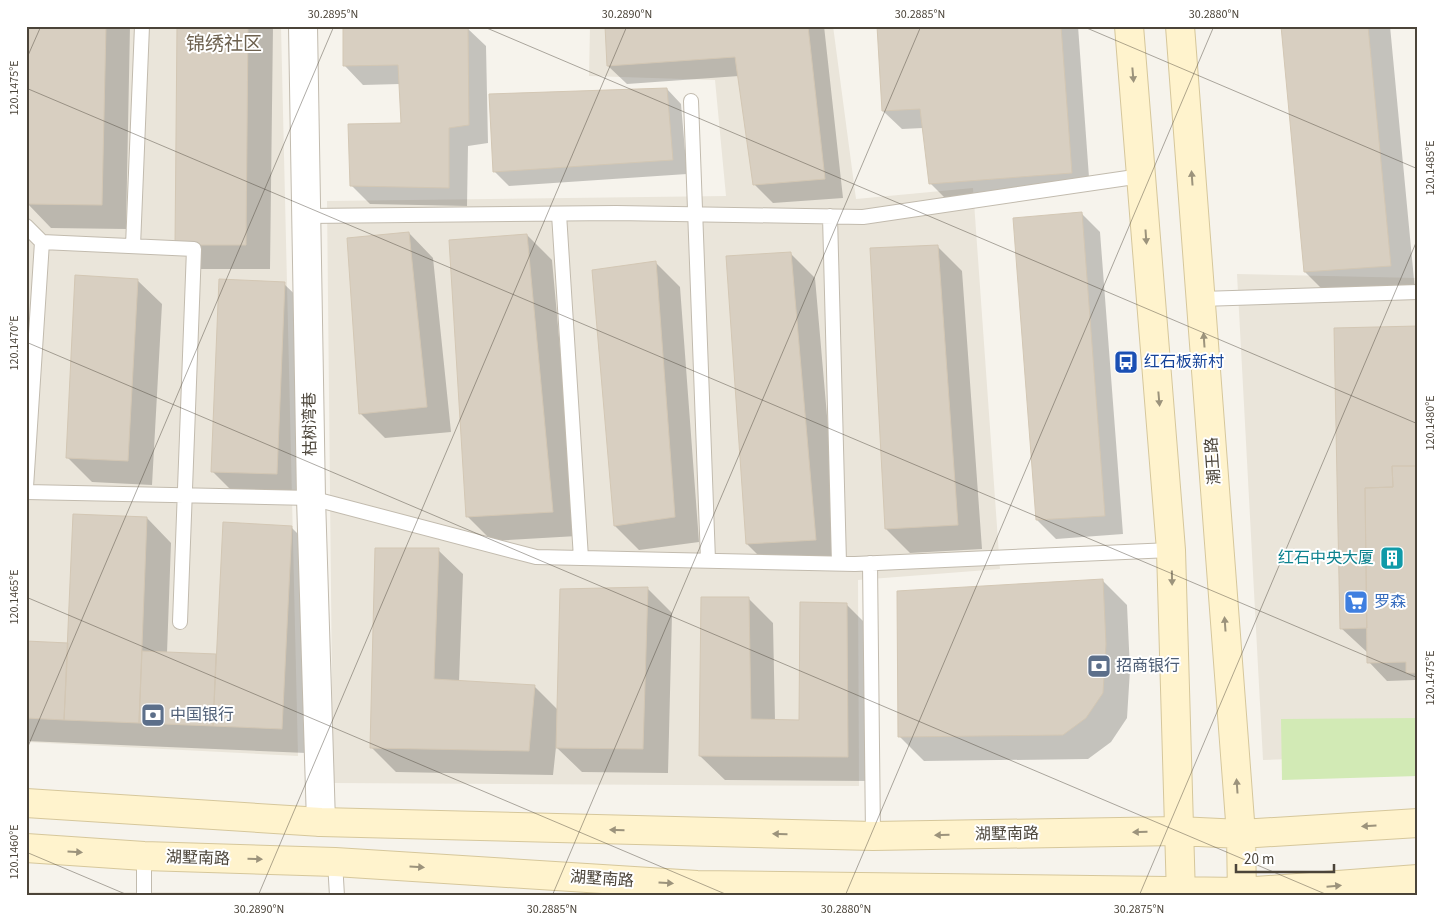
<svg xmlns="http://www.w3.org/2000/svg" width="1444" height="922" font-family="'Source Sans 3','Noto Sans SC',sans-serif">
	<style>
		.residential { fill: #eae5da }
		.green { fill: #d2eab5 }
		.shadow { fill: #0003 }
		.building { fill: #d8cfc1; stroke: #d3c7b4 }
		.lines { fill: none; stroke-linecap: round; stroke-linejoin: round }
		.service-casing { stroke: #c2bbae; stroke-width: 16 }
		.tertiary-casing { stroke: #c2bbae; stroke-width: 30 }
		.secondary-casing { stroke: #d6c79b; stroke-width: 30 }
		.service { stroke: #fff; stroke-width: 14 }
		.tertiary { stroke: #fff; stroke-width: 28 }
		.secondary { stroke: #fff3cd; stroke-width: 28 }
		.oneway { fill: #9c937c }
		.ticks { fill: none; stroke: #4b4439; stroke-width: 1; stroke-opacity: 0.45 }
		.labels { text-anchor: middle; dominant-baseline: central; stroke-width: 4; stroke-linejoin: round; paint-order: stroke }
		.transit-label { font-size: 16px; fill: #164399; stroke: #fff; text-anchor: start }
		.street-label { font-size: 16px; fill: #4b4439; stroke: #fff }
		.culture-label { font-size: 16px; fill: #0d838f; stroke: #fff; text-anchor: end }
		.shop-label { font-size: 16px; fill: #366cbe; stroke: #fff; text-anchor: start }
		.service-label { font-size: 16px; fill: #4e5e75; stroke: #fff; text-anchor: start }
		.quarter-label { font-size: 19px; fill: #6e6250; stroke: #fff }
		.neatline { fill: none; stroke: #4b4439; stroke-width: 2 }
		.ticks-label { font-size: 12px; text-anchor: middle; fill: #4b4439 }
	</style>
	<rect width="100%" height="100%" fill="#f6f3ec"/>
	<!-- residential -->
	<path class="residential" d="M 26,26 L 281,26 L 298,756 L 26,742 Z
		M 590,26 L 833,26 L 856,199 L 973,188 L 1000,569 L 858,580 L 859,786 L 333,783 L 327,201 L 726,196 L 715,80 L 589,76 Z
		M 1237,274 L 1418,278 L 1418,754 L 1263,760 Z
		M 26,892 L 304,892 L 412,896 L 26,896 Z"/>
	<!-- green -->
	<path class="green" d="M 1418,718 L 1418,776 L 1282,780 L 1281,719 Z"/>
	<!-- shadow -->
	<path class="shadow" d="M 31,26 L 130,26 L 126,229 L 51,228 L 27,203 Z
		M 178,26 L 273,26 L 270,269 L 201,269 L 176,244 Z
		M 606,26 L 824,26 L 843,198 L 773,203 L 754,184 L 739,76 L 627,84 L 608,66 Z
		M 888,26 L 1078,26 L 1090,191 L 949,202 L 930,183 L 923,128 L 902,129 L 883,111 Z
		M 1283,26 L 1390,26 L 1415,290 L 1329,296 L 1305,272 Z
		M 467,28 L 486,46 L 488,143 L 468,146 L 467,206 L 370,204 L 351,185 L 403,124 L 400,84 L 363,85 L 345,66 Z
		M 667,89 L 681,104 L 687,174 L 509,186 L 494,171 Z
		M 1081,213 L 1100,232 L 1123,534 L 1056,539 L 1037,520 Z
		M 409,233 L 433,258 L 451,432 L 385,438 L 360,413 Z
		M 527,235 L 552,260 L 577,536 L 492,541 L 467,516 Z
		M 938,247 L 962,271 L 982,549 L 910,553 L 886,529 Z
		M 790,253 L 815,278 L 840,565 L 772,569 L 747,544 Z
		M 656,263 L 680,287 L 699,542 L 639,550 L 615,526 Z
		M 137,280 L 162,304 L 152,485 L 92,482 L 67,457 Z
		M 284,284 L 309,308 L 301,498 L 237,496 L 212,471 Z
		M 1418,328 L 1418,683 L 1415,680 L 1387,681 L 1369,662 L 1368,653 L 1341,628 Z
		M 147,518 L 171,543 L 167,653 L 217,655 L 291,527 L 316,552 L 306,753 L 26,741 L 26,643 L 69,644 Z
		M 438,550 L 463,574 L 459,682 L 534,686 L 558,710 L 648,589 L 672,613 L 668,773 L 582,772 L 556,747 L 553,775 L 396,772 L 371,747 Z
		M 1103,581 L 1127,605 L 1130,670 L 1127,718 L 1111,742 L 1088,759 L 924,761 L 899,736 Z
		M 748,598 L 773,623 L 775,721 L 800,721 L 846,604 L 871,629 L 872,781 L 725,780 L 700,756 Z"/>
	<!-- building -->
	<path class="building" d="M 29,26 L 106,26 L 102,205 L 26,204 Z
		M 177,26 L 248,26 L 246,245 L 175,245 Z
		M 343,26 L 468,26 L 469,125 L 449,128 L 449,188 L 350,186 L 348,124 L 401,123 L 398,65 L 343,66 Z
		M 605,26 L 808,26 L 825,179 L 753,185 L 735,57 L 607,66 Z
		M 877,26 L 1061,26 L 1072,173 L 929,184 L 920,109 L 882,111 Z
		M 1281,26 L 1368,26 L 1391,266 L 1304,272 Z
		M 667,88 L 673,160 L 493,172 L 489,94 Z
		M 1082,212 L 1105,516 L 1036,520 L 1013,218 Z
		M 409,232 L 427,407 L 359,414 L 347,238 Z
		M 527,234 L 553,512 L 466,517 L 449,240 Z
		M 938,245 L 958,525 L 885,529 L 870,248 Z
		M 791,252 L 816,540 L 746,544 L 726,256 Z
		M 656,261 L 675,517 L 614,526 L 592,270 Z
		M 75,275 L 138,279 L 128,461 L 66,458 Z
		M 219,279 L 285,282 L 277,474 L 211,472 Z
		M 1418,326 L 1418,466 L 1392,466 L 1393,487 L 1365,488 L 1367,628 L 1340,629 L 1334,328 Z
		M 1392,466 L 1418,466 L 1418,673 L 1406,673 L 1406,662 L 1367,663 L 1365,488 L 1393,487 Z
		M 73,514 L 147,517 L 139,723 L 64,720 Z
		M 223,522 L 292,526 L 282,729 L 213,726 Z
		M 375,548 L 439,548 L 434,679 L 535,685 L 529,751 L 370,748 Z
		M 1103,579 L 1106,644 L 1103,693 L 1086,718 L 1063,735 L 898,737 L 897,591 Z
		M 648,587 L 643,749 L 556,748 L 560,589 Z
		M 701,597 L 749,597 L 751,719 L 799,720 L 800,602 L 847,603 L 848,757 L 699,756 Z
		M 26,641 L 68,643 L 64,720 L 26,718 Z
		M 142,651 L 216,654 L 213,726 L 139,723 Z"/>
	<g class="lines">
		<!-- service casing -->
		<g class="service-casing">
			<path id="service" d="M 691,101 L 708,560
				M 559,214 L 581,558
				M 306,216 L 616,213 L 863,217 L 1141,176
				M 830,216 L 839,563
				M 26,226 L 42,242 L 194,249 L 180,622
				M 133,246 L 142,26
				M 1201,299 L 1418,292
				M 26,487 L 42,242
				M 26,492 L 311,498 L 536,557 L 855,564 L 1171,550
				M 870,563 L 873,836
				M 144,856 L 144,896
				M 335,862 L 337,896"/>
		</g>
		<!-- tertiary casing -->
		<g class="tertiary-casing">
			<path id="tertiary" d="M 303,26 L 311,498 L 321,822"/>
		</g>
		<!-- secondary casing -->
		<g class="secondary-casing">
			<path id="secondary" d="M 1129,26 L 1171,550 L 1181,896
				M 1180,26 L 1241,834 L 1242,896
				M 26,803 L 321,822 L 873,836 L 1178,831 L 1241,834 L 1418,823
				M 26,848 L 144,856 L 335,862 L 697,885 L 1242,892 L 1418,879"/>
		</g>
		<!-- service -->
		<use href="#service" class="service"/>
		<!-- tertiary -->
		<use href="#tertiary" class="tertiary"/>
		<!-- secondary -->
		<use href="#secondary" class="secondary"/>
	</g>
	<!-- one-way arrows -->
	<defs><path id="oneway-solid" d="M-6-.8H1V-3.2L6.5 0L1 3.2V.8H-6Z" transform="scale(1.25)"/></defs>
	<g class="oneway">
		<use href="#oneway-solid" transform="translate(1133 75) rotate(85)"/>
		<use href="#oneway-solid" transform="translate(1192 178) rotate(-94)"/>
		<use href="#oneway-solid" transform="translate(1146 237) rotate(86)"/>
		<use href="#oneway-solid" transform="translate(1204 340) rotate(-94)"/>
		<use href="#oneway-solid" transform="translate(1159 399) rotate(85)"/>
		<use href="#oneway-solid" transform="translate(1172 578) rotate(89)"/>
		<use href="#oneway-solid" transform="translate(1225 624) rotate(-94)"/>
		<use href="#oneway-solid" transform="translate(1237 786) rotate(-94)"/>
		<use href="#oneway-solid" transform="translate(1369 826) rotate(177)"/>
		<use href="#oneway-solid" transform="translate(617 830) rotate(-179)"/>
		<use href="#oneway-solid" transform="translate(1140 832) rotate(179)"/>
		<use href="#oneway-solid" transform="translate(780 834) rotate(-179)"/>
		<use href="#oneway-solid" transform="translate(942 835) rotate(179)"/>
		<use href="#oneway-solid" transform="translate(75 852) rotate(4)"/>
		<use href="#oneway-solid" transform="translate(255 859) rotate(2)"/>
		<use href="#oneway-solid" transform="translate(417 867) rotate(4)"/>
		<use href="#oneway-solid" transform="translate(666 883) rotate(4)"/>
		<use href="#oneway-solid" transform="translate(1334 886) rotate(-5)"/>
	</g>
	<!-- ticks -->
	<path class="ticks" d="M 482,26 L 1418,424M 1082,26 L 1418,169M 26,60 L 41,26M 26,88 L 1418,678M 26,342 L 1330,896M 26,597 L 730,896M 26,751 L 334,26M 26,852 L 130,896M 258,896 L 627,26M 552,896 L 921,26M 845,896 L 1214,26M 1139,896 L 1418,238"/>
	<!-- icons -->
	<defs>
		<g id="bus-square" transform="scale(1.25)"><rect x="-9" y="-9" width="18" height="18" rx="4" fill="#1a4fb4" stroke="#fff"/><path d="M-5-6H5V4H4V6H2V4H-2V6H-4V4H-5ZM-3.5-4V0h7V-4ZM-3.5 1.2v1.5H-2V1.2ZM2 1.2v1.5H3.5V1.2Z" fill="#fff"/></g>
		<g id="building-square" transform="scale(1.25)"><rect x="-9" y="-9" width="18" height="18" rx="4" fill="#0f9aa8" stroke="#fff"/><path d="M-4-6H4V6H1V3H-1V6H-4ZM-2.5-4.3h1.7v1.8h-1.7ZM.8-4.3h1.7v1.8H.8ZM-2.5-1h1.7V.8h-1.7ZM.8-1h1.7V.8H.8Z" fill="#fff"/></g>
		<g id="supermarket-square" transform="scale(1.25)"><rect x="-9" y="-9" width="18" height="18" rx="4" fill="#3f7fe0" stroke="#fff"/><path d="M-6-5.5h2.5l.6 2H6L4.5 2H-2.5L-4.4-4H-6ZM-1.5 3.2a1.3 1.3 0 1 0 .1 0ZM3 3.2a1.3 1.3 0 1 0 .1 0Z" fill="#fff"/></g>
		<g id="bank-square" transform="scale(1.25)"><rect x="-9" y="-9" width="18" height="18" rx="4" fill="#5c6f8a" stroke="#fff"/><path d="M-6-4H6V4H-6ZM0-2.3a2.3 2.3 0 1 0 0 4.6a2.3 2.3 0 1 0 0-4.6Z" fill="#fff"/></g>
	</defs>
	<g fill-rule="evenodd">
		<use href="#bus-square" x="1126" y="362"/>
		<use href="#building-square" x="1392" y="558"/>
		<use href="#supermarket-square" x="1356" y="602"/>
		<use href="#bank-square" x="1099" y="666"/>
		<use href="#bank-square" x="153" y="715"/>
	</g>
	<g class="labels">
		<!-- transit labels -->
		<g class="transit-label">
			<text x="1144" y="362">红石板新村</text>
		</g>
		<!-- street labels -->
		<g class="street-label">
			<text transform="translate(310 424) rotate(-91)">枯树湾巷</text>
			<text transform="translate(1213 461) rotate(-94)">潮王路</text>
			<text transform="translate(1007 834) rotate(-1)">湖墅南路</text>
			<text transform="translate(198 858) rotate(2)">湖墅南路</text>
			<text transform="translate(602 879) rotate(4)">湖墅南路</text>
		</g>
		<!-- culture labels -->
		<g class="culture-label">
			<text x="1374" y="558">红石中央大厦</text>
		</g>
		<!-- shop labels -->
		<g class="shop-label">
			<text x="1374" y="602">罗森</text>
		</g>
		<!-- service labels -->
		<g class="service-label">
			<text x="1116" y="666">招商银行</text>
			<text x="170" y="715">中国银行</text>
		</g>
		<!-- quarter labels -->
		<g class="quarter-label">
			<text x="224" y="44">锦绣社区</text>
		</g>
	</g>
	<!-- border -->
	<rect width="1444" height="922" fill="none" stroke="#ffffff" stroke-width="55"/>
	<!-- scale -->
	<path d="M1236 864v8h98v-8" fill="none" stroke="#4b4439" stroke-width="2.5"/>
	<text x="1244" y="864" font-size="15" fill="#4b4439" stroke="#ffffff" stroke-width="4" paint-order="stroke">20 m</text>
	<rect x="28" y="28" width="1388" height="866" class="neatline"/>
	<g class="ticks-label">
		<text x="333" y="18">30.2895°N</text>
		<text x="627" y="18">30.2890°N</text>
		<text x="920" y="18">30.2885°N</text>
		<text x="1214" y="18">30.2880°N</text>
		<text transform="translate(14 88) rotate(-90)" y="4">120.1475°E</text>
		<text transform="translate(1430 168) rotate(-90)" y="4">120.1485°E</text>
		<text transform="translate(14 343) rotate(-90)" y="4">120.1470°E</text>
		<text transform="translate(1430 423) rotate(-90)" y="4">120.1480°E</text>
		<text transform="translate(14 597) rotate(-90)" y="4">120.1465°E</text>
		<text transform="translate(1430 678) rotate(-90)" y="4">120.1475°E</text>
		<text transform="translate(14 852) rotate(-90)" y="4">120.1460°E</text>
		<text x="259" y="913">30.2890°N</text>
		<text x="552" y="913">30.2885°N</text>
		<text x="846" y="913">30.2880°N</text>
		<text x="1139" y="913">30.2875°N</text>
	</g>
</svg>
